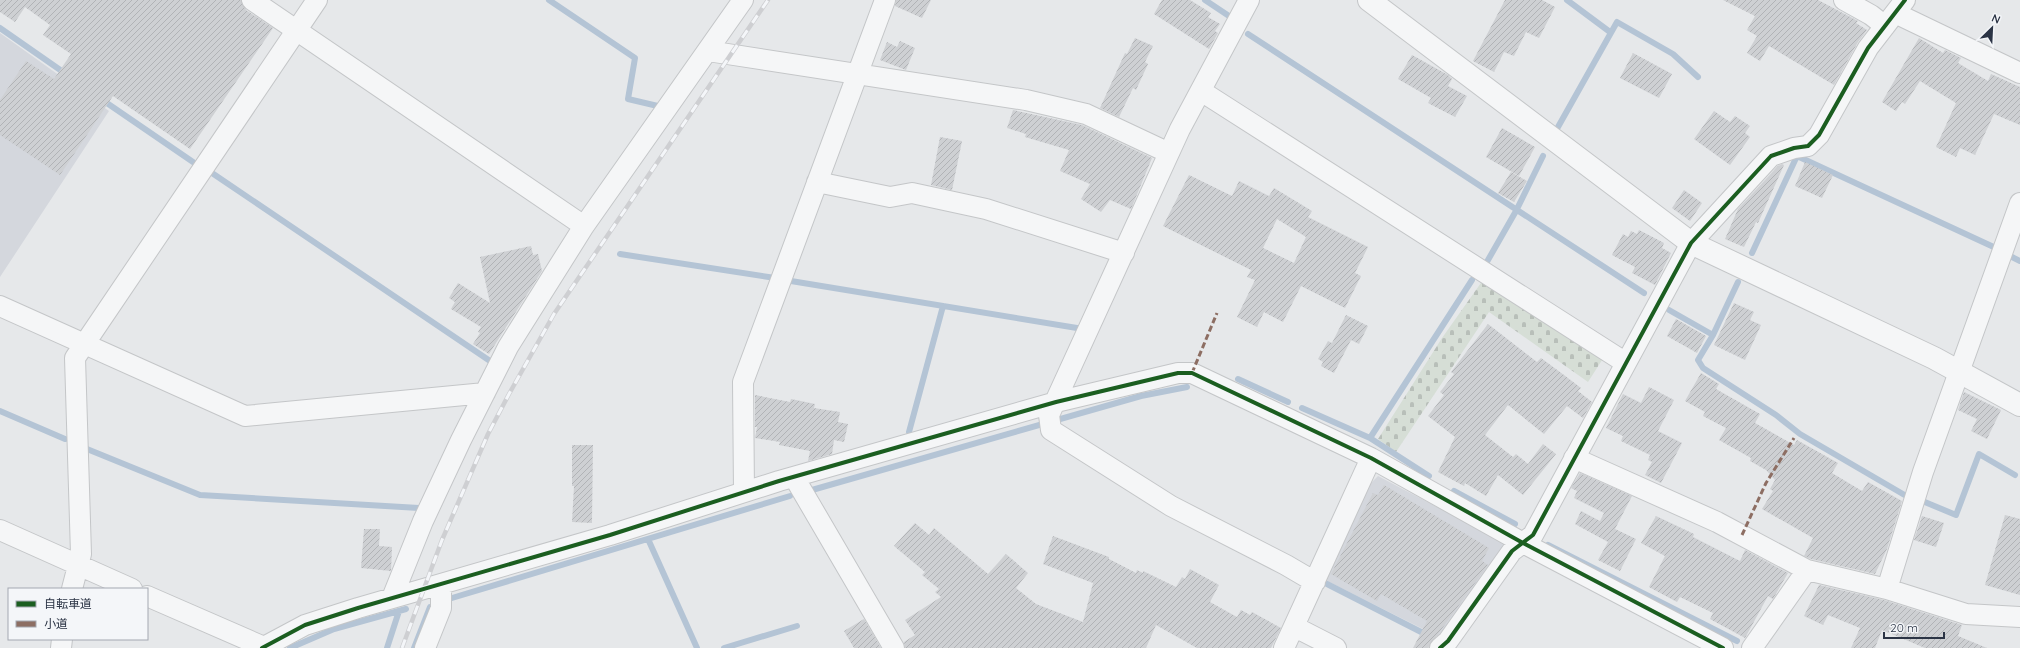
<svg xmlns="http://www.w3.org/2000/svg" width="2020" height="648" font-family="Quicksand,'Noto Sans JP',sans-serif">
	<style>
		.built { fill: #d4d7dd }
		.cemetery { fill: url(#cemetery-stones) }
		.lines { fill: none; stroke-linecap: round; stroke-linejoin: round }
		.stream { stroke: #b4c4d5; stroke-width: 6 }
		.building { fill: url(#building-hatch); fill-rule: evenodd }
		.minor-casing { stroke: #c4c6c8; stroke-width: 22 }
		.tertiary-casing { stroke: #c4c6c8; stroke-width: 24 }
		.minor { stroke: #f5f6f7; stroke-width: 20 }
		.tertiary { stroke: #f5f6f7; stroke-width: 22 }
		.rail-casing { stroke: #cecfd2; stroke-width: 4.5 }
		.rail { stroke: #f4f6f9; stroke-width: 3; stroke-dasharray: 9; stroke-linecap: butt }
		.quiet { stroke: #8d6e63; stroke-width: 3; stroke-dasharray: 6 3; stroke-linecap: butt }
		.cycleway-casing { stroke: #f4f6f9; stroke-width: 6 }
		.cycleway { stroke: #1b5e20; stroke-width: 4 }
	</style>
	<defs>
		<pattern id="cemetery-stones" width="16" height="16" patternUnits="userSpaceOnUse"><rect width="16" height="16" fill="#d6ded6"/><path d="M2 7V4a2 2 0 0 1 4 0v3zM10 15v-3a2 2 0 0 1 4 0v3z" fill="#b8bfb9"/></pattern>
		<pattern id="building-hatch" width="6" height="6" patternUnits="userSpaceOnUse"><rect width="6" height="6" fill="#ced0d3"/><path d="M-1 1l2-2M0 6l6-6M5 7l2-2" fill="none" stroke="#b1b3b6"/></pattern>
	</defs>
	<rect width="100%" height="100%" fill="#e6e8ea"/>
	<!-- built -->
	<path class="built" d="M 0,33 L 109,111 L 0,277 Z
		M 1378,476 L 1505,543 L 1506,551 L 1443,639 L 1325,580 L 1371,483 Z"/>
	<!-- cemetery -->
	<path class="cemetery" d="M 1483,280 L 1604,357 L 1588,382 L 1489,312 L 1396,452 L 1378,439 L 1442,338 Z"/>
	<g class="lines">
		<!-- stream -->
		<path class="stream" d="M 549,0 L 635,58 L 628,99 L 662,107
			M 1205,0 L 1232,18
			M 1567,0 L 1610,32
			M 0,28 L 66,74
			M 1248,34 L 1644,293
			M 101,99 L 193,162
			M 1558,127 L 1617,22 L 1673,54 L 1698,77
			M 212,173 L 493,363
			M 1752,253 L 1797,156 L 1998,249
			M 620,254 L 775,278
			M 2010,256 L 2020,261
			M 1484,267 L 1516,211 L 1543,156
			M 791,281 L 1077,328
			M 1738,282 L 1713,335 L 1698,360 L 1703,368 L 1776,415 L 1800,434 L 1908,497
			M 1669,310 L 1713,335
			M 1238,379 L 1288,402
			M 1302,408 L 1370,438
			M 0,411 L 65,439
			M 909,432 L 943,306
			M 87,449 L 200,495 L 419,508
			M 1429,476 L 1370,438 L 1472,280
			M 812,490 L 1141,396 L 1187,387
			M 1454,491 L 1515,524
			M 1920,500 L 1956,515 L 1979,454 L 2015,475
			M 648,539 L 697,648
			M 1548,545 L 1737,641
			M 1327,584 L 1427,635
			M 452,598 L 790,496
			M 290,648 L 334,629 L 406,609
			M 387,648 L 399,611
			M 414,648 L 430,607
			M 724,648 L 797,626"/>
	</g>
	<!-- building -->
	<path class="building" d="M 0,0 L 241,0 L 246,10 L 273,28 L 190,149 L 113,96 L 60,175 L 0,135 L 0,100 L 26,61 L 54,79 L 71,54 L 43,35 L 50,25 L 25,7 L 15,22 L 0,12 Z
		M 896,0 L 931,0 L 922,18 L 895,6 Z
		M 1162,0 L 1190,0 L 1211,13 L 1208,17 L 1220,24 L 1215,31 L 1218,33 L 1209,49 L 1154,14 Z
		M 1505,0 L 1542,0 L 1555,7 L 1539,38 L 1526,32 L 1514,56 L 1504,52 L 1494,72 L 1473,61 Z
		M 1723,0 L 1818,0 L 1858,21 L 1856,23 L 1867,30 L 1858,42 L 1834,85 L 1769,46 L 1760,61 L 1747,53 L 1757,36 L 1747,30 L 1755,16 Z
		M 1135,38 L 1153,46 L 1145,62 L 1148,64 L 1136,90 L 1133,88 L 1119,117 L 1100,108 L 1125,53 L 1127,54 Z
		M 1919,38 L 1943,53 L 1945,50 L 1961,58 L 1958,63 L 1988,81 L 1991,74 L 2020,87 L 2020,125 L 1994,114 L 1975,155 L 1960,148 L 1956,157 L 1936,147 L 1956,103 L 1920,81 L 1905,104 L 1902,102 L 1896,111 L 1882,102 Z
		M 900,41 L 915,48 L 906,70 L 880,60 L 887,42 L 897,47 Z
		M 1633,53 L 1672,74 L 1659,98 L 1620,78 Z
		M 1412,55 L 1448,75 L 1452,79 L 1448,86 L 1467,96 L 1455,117 L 1428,103 L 1431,98 L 1398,79 Z
		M 1013,110 L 1082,125 L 1152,158 L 1131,209 L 1110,200 L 1101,212 L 1081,199 L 1090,184 L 1060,171 L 1069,150 L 1025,137 L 1026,134 L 1007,128 Z
		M 1714,111 L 1730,122 L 1735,116 L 1750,126 L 1745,133 L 1750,137 L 1730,165 L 1694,139 Z
		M 1502,128 L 1535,147 L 1519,176 L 1486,157 Z
		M 940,137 L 962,141 L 952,190 L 931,185 Z
		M 1805,162 L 1833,175 L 1822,198 L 1795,186 Z
		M 1782,164 L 1784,165 L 1758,223 L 1756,222 L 1744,247 L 1725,239 L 1738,209 L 1778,166 Z
		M 1511,172 L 1527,181 L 1514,202 L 1498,193 Z
		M 1189,175 L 1232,196 L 1239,181 L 1269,196 L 1274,188 L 1312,211 L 1308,217 L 1368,247 L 1355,273 L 1361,276 L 1345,308 L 1301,286 L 1283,322 L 1264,312 L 1257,327 L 1237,317 L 1255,280 L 1247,277 L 1251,270 L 1163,226 ZM 1277,219 L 1306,237 L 1294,263 L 1263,248 Z
		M 1684,190 L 1702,203 L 1690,221 L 1672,208 Z
		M 1639,230 L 1664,243 L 1662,248 L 1671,253 L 1655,285 L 1632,273 L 1635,267 L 1612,255 L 1623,234 L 1628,237 L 1631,231 L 1637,234 Z
		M 531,246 L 533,255 L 538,254 L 542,271 L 489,354 L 473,344 L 480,333 L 478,332 L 481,327 L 451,309 L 455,302 L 449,298 L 458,283 L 490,303 L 480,257 Z
		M 1734,303 L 1754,312 L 1750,320 L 1761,325 L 1745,360 L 1714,345 Z
		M 1346,315 L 1368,326 L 1359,344 L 1351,340 L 1334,373 L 1321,366 L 1323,362 L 1318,359 L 1328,341 L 1332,343 Z
		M 1676,319 L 1706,336 L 1697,353 L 1667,336 Z
		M 1488,324 L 1537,362 L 1541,358 L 1564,375 L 1581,388 L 1578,391 L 1592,402 L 1583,418 L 1567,406 L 1544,434 L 1508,405 L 1485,435 L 1513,457 L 1516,454 L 1528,464 L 1543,444 L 1556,454 L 1523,495 L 1498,475 L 1486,496 L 1465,483 L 1464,486 L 1438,472 L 1455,437 L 1428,416 L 1444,395 L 1440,392 L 1454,374 L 1451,372 Z
		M 1701,373 L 1719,384 L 1716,389 L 1760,414 L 1755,423 L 1794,445 L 1797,440 L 1838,463 L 1832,473 L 1862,491 L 1868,482 L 1902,501 L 1887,549 L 1875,574 L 1811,559 L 1804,556 L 1813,538 L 1762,509 L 1773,491 L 1770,489 L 1775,480 L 1766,470 L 1750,461 L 1751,458 L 1719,440 L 1726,428 L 1703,416 L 1705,412 L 1685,401 Z
		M 1649,387 L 1674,400 L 1658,431 L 1682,443 L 1661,483 L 1645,475 L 1652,462 L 1648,460 L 1650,455 L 1621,441 L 1623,436 L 1606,428 L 1623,394 L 1641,403 Z
		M 1964,392 L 2001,410 L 1987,439 L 1971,431 L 1977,419 L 1958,410 Z
		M 755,395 L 790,402 L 791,399 L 815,404 L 814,408 L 840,412 L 838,422 L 848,424 L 844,442 L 834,440 L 832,454 L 808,461 L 810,451 L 779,445 L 780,442 L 755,438 L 757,427 L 755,427 Z
		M 572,445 L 593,445 L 592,523 L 572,522 L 574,486 L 572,486 Z
		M 1580,473 L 1632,496 L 1615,529 L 1636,539 L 1620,571 L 1598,560 L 1608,542 L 1575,524 L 1581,511 L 1600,521 L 1604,513 L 1574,498 L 1577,491 L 1571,488 Z
		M 1384,485 L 1489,548 L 1482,561 L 1488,565 L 1428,648 L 1413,648 L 1427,621 L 1381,594 L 1377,601 L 1331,574 L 1373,493 L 1378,495 Z
		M 2005,515 L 2020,519 L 2020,595 L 1985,585 Z
		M 1656,516 L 1694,534 L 1693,537 L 1740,561 L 1745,550 L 1788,573 L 1773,599 L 1768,596 L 1745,638 L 1710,619 L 1713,613 L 1680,597 L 1677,602 L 1649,587 L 1665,556 L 1641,543 Z
		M 1922,516 L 1944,523 L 1936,547 L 1914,540 Z
		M 915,523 L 929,535 L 934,528 L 988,574 L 1006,554 L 1028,573 L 1016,588 L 1036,604 L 1083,622 L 1093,583 L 1043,564 L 1053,536 L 1109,557 L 1109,559 L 1136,573 L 1137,570 L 1143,573 L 1143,571 L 1176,587 L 1182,577 L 1185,579 L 1190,569 L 1219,585 L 1210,602 L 1237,617 L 1241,610 L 1250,615 L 1252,612 L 1281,628 L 1271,648 L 1197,648 L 1156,625 L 1146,648 L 905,648 L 904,642 L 915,635 L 905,620 L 941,597 L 935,592 L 939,589 L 922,575 L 925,572 L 894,546 Z
		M 364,529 L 380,529 L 379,546 L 392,547 L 391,571 L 361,568 Z
		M 1819,585 L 1884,600 L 1962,625 L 1958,636 L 1987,648 L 1925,648 L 1882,630 L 1875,648 L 1851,648 L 1860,628 L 1828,615 L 1823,625 L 1804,616 Z
		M 864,619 L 881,648 L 854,648 L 844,631 Z"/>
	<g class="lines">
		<!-- minor casing -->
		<g class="minor-casing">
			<path id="minor" d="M 252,0 L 584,226
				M 1249,0 L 1180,129 L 1049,415 L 1051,430 L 1171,506 L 1286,565 L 1315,582
				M 1844,0 L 1871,15 L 1885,26
				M 1895,13 L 2020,73
				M 708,51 L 1026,100 L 1086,114 L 1169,153
				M 1201,91 L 1626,363
				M 817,182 L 890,197 L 912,193 L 986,209 L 1124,253
				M 0,306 L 245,416 L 485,393
				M 1574,458 L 1717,522 L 1807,570 L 1887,589 L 1966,614 L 2020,617
				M 794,477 L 894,648
				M 744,492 L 743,382 L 885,0
				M 0,530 L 132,589
				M 72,589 L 81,554 L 75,358 L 317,0
				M 1887,589 L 1923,472 L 2020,203
				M 147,596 L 264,647
				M 392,598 L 423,521 L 461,440 L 508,347 L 584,226 L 743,0
				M 1295,627 L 1336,648
				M 61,648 L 62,639
				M 262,648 L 305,625 L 358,608 L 610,535 L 779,481 L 1056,402 L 1178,373 L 1192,373 L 1371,458 L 1523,543 L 1723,648
				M 425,648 L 441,608 L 441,585
				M 1284,648 L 1371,458
				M 1440,648 L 1448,641 L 1512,551 L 1533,535 L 1691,243 L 1771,156 L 1794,148 L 1808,146 L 1819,135 L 1868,48 L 1905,0
				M 1752,648 L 1807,570"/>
		</g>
		<!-- tertiary casing -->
		<g class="tertiary-casing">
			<path id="tertiary" d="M 1369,0 L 1691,243 L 1934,358 L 2020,405"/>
		</g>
		<!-- minor -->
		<use href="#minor" class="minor"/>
		<!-- tertiary -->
		<use href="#tertiary" class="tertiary"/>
		<!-- rail casing -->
		<g class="rail-casing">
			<path id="rail" d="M 402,648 L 442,540 L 488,434 L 509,394 L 554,314 L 768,0"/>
		</g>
		<!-- rail -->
		<use href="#rail" class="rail"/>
		<!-- quiet -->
		<path class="quiet" d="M 1192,373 L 1217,313
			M 1742,535 L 1766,483 L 1794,438"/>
		<!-- cycleway casing -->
		<g class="cycleway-casing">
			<path id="cycleway" d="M 262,648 L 305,625 L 358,608 L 610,535 L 779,481 L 1056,402 L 1178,373 L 1192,373 L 1371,458 L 1523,543 L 1723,648
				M 1440,648 L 1448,641 L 1512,551 L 1533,535 L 1691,243 L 1771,156 L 1794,148 L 1808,146 L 1819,135 L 1868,48 L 1905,0"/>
		</g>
		<!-- cycleway -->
		<use href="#cycleway" class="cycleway"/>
	</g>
	<!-- legend -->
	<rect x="8" y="588" width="140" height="52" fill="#f4f6f9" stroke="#a4a8b1"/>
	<rect x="16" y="601" width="20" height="6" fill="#1b5e20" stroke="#a4a8b1"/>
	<text x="44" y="608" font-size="12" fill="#2b3445">自転車道</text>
	<rect x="16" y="621" width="20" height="6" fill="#8d6e63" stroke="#a4a8b1"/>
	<text x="44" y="628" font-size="12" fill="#2b3445">小道</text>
	<!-- north arrow -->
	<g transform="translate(1992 28) rotate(24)" stroke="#f4f6f9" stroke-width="3" paint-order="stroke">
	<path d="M0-3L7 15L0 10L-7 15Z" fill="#2b3445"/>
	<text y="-6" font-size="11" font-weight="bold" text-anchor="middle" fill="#2b3445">N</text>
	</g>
	<!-- scale -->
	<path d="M1884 632v6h60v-6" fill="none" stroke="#2b3445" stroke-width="2"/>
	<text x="1890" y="632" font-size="12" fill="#2b3445" stroke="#f4f6f9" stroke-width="3" paint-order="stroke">20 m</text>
</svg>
